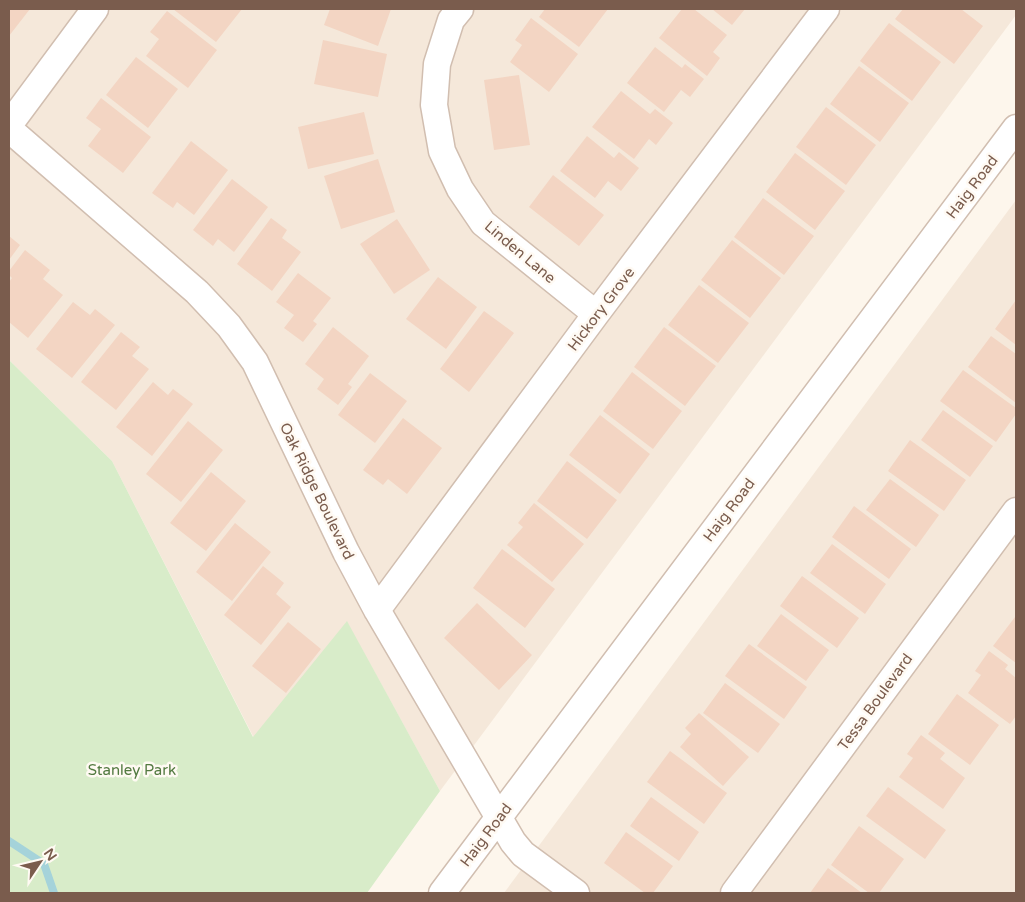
<svg xmlns="http://www.w3.org/2000/svg" width="1025" height="902" font-family="'Varela Round',sans-serif">
	<style>
		.residential { fill: #f5e8da }
		.green { fill: #d8ecc9 }
		.lines { fill: none; stroke-linecap: round; stroke-linejoin: round }
		.stream { stroke: #a5d3da; stroke-width: 8 }
		.building { fill: #f3d5c3 }
		.minor-casing { stroke: #d1beb0; stroke-width: 29 }
		.minor { stroke: #fff; stroke-width: 26 }
		.labels { text-anchor: middle; dominant-baseline: central; stroke-width: 5; stroke-linejoin: round; paint-order: stroke }
		.street-label { font-size: 15px; fill: #7a5c4d; stroke: #fffaf3 }
		.park-label { font-size: 15px; fill: #537a41; stroke: #fffaf3 }
	</style>
	<rect width="100%" height="100%" fill="#fdf6ec"/>
	<!-- residential -->
	<path class="residential" d="M 9,9 L 1016,9 L 1016,15 L 440,791 L 347,622 L 254,738 L 112,461 L 9,360 Z
		M 1016,200 L 1016,893 L 504,893 Z"/>
	<!-- green -->
	<path class="green" d="M 9,360 L 112,461 L 253,737 L 347,621 L 440,791 L 367,893 L 9,893 Z"/>
	<g class="lines">
		<!-- stream -->
		<path class="stream" d="M 9,841 L 44,864 L 54,893"/>
	</g>
	<!-- building -->
	<path class="building" d="M 9,9 L 30,9 L 9,36 Z
		M 173,9 L 242,9 L 216,42 Z
		M 330,9 L 391,9 L 378,46 L 324,25 Z
		M 545,9 L 608,9 L 579,47 L 539,17 Z
		M 682,9 L 694,9 L 727,35 L 713,52 L 720,58 L 707,76 L 659,38 Z
		M 712,9 L 745,9 L 732,25 Z
		M 903,9 L 961,9 L 983,26 L 954,64 L 895,19 Z
		M 167,11 L 217,50 L 188,88 L 146,56 L 159,39 L 150,32 Z
		M 531,18 L 578,54 L 549,92 L 510,62 L 522,45 L 515,40 Z
		M 889,23 L 941,62 L 912,101 L 860,61 Z
		M 323,40 L 387,54 L 378,97 L 314,84 Z
		M 655,47 L 682,68 L 685,64 L 704,79 L 690,97 L 681,90 L 664,112 L 627,83 Z
		M 136,57 L 178,89 L 148,128 L 106,95 Z
		M 859,66 L 909,103 L 880,142 L 830,104 Z
		M 519,75 L 530,145 L 494,150 L 484,80 Z
		M 621,91 L 650,114 L 655,109 L 673,123 L 656,145 L 649,139 L 634,159 L 592,127 Z
		M 101,98 L 151,137 L 123,173 L 88,146 L 101,129 L 86,118 Z
		M 826,107 L 876,145 L 846,185 L 796,147 Z
		M 364,112 L 374,154 L 308,169 L 298,127 Z
		M 587,136 L 614,158 L 619,152 L 639,168 L 621,191 L 608,181 L 595,198 L 560,171 Z
		M 191,141 L 228,170 L 194,215 L 177,202 L 173,208 L 152,193 Z
		M 795,153 L 845,191 L 815,230 L 766,192 Z
		M 378,159 L 395,212 L 341,229 L 324,176 Z
		M 553,175 L 604,215 L 579,246 L 529,207 Z
		M 232,179 L 268,207 L 234,252 L 218,239 L 213,246 L 193,230 Z
		M 763,198 L 814,236 L 784,275 L 734,237 Z
		M 271,218 L 287,230 L 282,238 L 301,252 L 272,291 L 237,264 Z
		M 397,219 L 430,270 L 394,294 L 360,244 Z
		M 9,236 L 20,245 L 9,260 Z
		M 732,240 L 781,278 L 750,318 L 701,280 Z
		M 25,250 L 50,270 L 43,279 L 63,295 L 28,338 L 9,322 L 9,282 L 12,278 L 9,275 L 9,271 Z
		M 298,273 L 331,298 L 313,321 L 317,324 L 303,342 L 284,328 L 294,315 L 276,302 Z
		M 438,277 L 477,307 L 446,349 L 406,319 Z
		M 699,285 L 749,323 L 718,363 L 668,325 Z
		M 1016,300 L 1016,345 L 995,329 Z
		M 73,302 L 90,315 L 95,309 L 115,325 L 72,378 L 36,349 Z
		M 484,311 L 514,333 L 469,392 L 440,369 Z
		M 333,327 L 369,356 L 348,384 L 352,387 L 338,405 L 317,389 L 324,379 L 305,364 Z
		M 664,327 L 716,366 L 685,406 L 634,367 Z
		M 121,332 L 140,347 L 132,356 L 149,369 L 116,410 L 81,382 Z
		M 991,336 L 1016,354 L 1016,403 L 968,367 Z
		M 963,370 L 1016,408 L 1016,414 L 996,442 L 940,401 Z
		M 632,372 L 682,411 L 653,449 L 603,411 Z
		M 370,373 L 407,401 L 375,443 L 338,415 Z
		M 153,382 L 168,395 L 173,389 L 193,404 L 152,456 L 116,427 Z
		M 943,410 L 993,446 L 970,477 L 921,440 Z
		M 600,415 L 650,454 L 620,494 L 569,455 Z
		M 403,418 L 442,448 L 407,494 L 388,479 L 383,485 L 363,470 Z
		M 188,421 L 223,450 L 181,502 L 146,474 Z
		M 910,440 L 966,480 L 944,511 L 888,471 Z
		M 567,461 L 617,500 L 587,539 L 537,501 Z
		M 211,472 L 246,501 L 206,551 L 170,523 Z
		M 890,479 L 939,515 L 916,547 L 866,510 Z
		M 534,503 L 584,544 L 552,582 L 507,545 L 523,527 L 518,523 Z
		M 854,506 L 911,549 L 889,579 L 832,537 Z
		M 235,523 L 271,552 L 232,601 L 196,572 Z
		M 832,544 L 886,584 L 865,614 L 810,573 Z
		M 502,549 L 555,589 L 525,628 L 473,588 Z
		M 263,566 L 284,583 L 276,594 L 291,607 L 261,645 L 224,615 Z
		M 802,576 L 859,618 L 837,648 L 780,606 Z
		M 477,603 L 532,655 L 499,690 L 444,638 Z
		M 781,614 L 829,650 L 806,681 L 757,646 Z
		M 1015,617 L 1016,618 L 1016,663 L 993,646 Z
		M 288,622 L 321,649 L 286,693 L 252,666 Z
		M 749,644 L 807,687 L 784,719 L 725,676 Z
		M 989,651 L 1008,665 L 1005,669 L 1016,678 L 1016,716 L 1010,724 L 968,693 L 981,675 L 975,671 Z
		M 725,683 L 780,724 L 758,753 L 703,713 Z
		M 957,694 L 999,725 L 970,765 L 928,734 Z
		M 699,713 L 749,757 L 723,786 L 680,747 L 691,734 L 685,728 Z
		M 921,735 L 945,753 L 940,759 L 965,778 L 943,809 L 899,777 L 913,758 L 907,754 Z
		M 670,751 L 727,793 L 704,824 L 647,782 Z
		M 888,787 L 946,830 L 925,859 L 866,816 Z
		M 651,797 L 699,832 L 679,861 L 630,826 Z
		M 859,826 L 904,859 L 879,893 L 869,893 L 831,865 Z
		M 626,832 L 673,866 L 653,893 L 645,893 L 604,863 Z
		M 828,868 L 862,893 L 810,893 Z"/>
	<g class="lines">
		<!-- minor casing -->
		<g class="minor-casing">
			<path id="minor" d="M 460,9 L 451,20 L 437,64 L 434,105 L 442,151 L 460,189 L 483,223 L 596,314
				M 9,125 L 95,9
				M 9,129 L 197,292 L 229,326 L 255,362 L 346,552 L 377,610 L 513,842 L 523,854 L 576,893
				M 377,610 L 596,314 L 826,9
				M 442,893 L 1016,128
				M 734,893 L 1016,511"/>
		</g>
		<!-- minor -->
		<use href="#minor" class="minor"/>
	</g>
	<g class="labels">
		<!-- street labels -->
		<g class="street-label">
			<text transform="translate(972 187) rotate(-53)">Haig Road</text>
			<text transform="translate(520 252) rotate(40)">Linden Lane</text>
			<text transform="translate(601 309) rotate(-53)">Hickory Grove</text>
			<text transform="translate(317 491) rotate(64)">Oak Ridge Boulevard</text>
			<text transform="translate(729 510) rotate(-53)">Haig Road</text>
			<text transform="translate(875 702) rotate(-54)">Tessa Boulevard</text>
			<text transform="translate(486 835) rotate(-53)">Haig Road</text>
		</g>
		<!-- park labels -->
		<g class="park-label">
			<text x="132" y="770">Stanley Park</text>
		</g>
	</g>
	<!-- border -->
	<rect width="1025" height="902" fill="none" stroke="#7a5c4d" stroke-width="20"/>
	<!-- north arrow -->
	<g transform="translate(40 862) rotate(55)" stroke="#fffaf3" stroke-width="4" paint-order="stroke">
	<path d="M0-4L9 19L0 12L-9 19Z" fill="#7a5c4d"/>
	<text y="-8" font-size="14" font-weight="bold" text-anchor="middle" fill="#7a5c4d">N</text>
	</g>
</svg>
